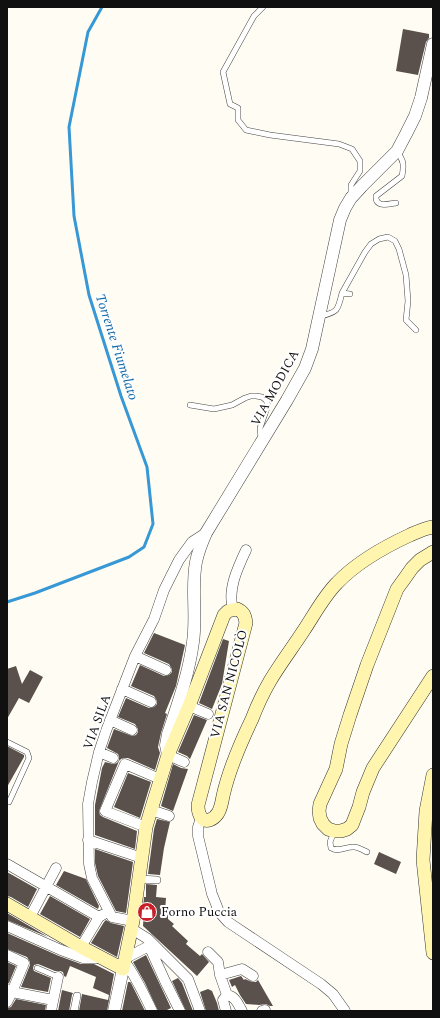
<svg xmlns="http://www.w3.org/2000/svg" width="440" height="1018" font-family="Spectral,serif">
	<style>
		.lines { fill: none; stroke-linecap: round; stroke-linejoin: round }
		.stream { stroke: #3798d5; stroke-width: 3 }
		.building { fill: #5a514c }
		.service-casing { stroke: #434343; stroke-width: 6 }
		.pedestrian-casing { stroke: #434343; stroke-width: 8 }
		.minor-casing { stroke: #434343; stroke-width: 11 }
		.tertiary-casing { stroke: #434343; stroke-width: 13 }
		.secondary-casing { stroke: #323232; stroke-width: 14 }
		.service { stroke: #fff; stroke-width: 5 }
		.pedestrian { stroke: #fff; stroke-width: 7 }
		.minor { stroke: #fff; stroke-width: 10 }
		.tertiary { stroke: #fff; stroke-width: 12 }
		.secondary { stroke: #fff5ae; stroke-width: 13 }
		.labels { text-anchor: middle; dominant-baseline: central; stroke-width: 4; stroke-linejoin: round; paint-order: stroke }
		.street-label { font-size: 13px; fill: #101010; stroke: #fff }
		.poi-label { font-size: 13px; fill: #101010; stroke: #fff; text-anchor: start }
		.water-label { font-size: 14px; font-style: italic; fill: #1069ab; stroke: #fff }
	</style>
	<rect width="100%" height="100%" fill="#fffdf3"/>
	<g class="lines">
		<!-- stream -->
		<path class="stream" d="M 7,602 L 35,593 L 129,557 L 144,547 L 153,524 L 147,467 L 121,396 L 89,295 L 74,216 L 69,127 L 88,32 L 102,7"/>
	</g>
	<!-- building -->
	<path class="building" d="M 403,29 L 429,34 L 429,38 L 426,42 L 418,75 L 396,71 Z
		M 154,633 L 185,645 L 176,686 L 165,713 L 167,714 L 161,733 L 158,747 L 160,753 L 155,770 L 128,758 L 125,758 L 121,759 L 119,761 L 99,811 L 100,815 L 103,817 L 137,831 L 135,849 L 95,835 L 95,805 L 102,768 L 105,762 L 113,764 L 117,763 L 119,760 L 119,757 L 118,754 L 107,748 L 114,729 L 132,736 L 136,735 L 138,732 L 138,729 L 135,724 L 118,717 L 126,698 L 149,708 L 154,707 L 157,704 L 157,701 L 154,696 L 131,686 L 140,665 L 164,676 L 169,675 L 172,672 L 172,669 L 169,664 L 144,653 Z
		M 223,639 L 229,641 L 222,684 L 212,709 L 199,703 Z
		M 16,666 L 22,684 L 30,670 L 43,677 L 29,703 L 19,698 L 7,719 L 7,669 Z
		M 194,715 L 207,720 L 190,759 L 187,756 L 178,752 Z
		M 7,746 L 24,755 L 24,757 L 7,787 Z
		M 173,764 L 181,768 L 188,769 L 173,811 L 161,806 Z
		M 128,773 L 151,782 L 140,818 L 114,807 Z
		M 157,819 L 170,822 L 164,848 L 160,875 L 148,874 L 154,829 Z
		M 95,849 L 133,862 L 126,913 L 116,911 L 98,876 L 95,863 Z
		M 379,852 L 401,862 L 396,874 L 374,864 Z
		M 64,871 L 86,879 L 99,906 L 98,909 L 56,885 Z
		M 7,872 L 37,889 L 28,907 L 11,897 L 7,896 Z
		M 146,884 L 157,885 L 156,897 L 166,898 L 165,911 L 168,911 L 168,919 L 174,924 L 172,926 L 188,941 L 186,944 L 200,956 L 202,954 L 209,962 L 197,976 L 143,926 L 144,909 L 143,909 L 144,897 L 146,897 Z
		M 50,896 L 90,919 L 80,937 L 40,914 Z
		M 7,913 L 48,937 L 7,920 Z
		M 106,920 L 111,923 L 124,926 L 117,957 L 91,943 L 104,922 Z
		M 7,933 L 59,956 L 81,964 L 94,964 L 114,974 L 107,1011 L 79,1011 L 82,994 L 108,1000 L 109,995 L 93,988 L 96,977 L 70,966 L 66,977 L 64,976 L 63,972 L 60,971 L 55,971 L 38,964 L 34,965 L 33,968 L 34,971 L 51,978 L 48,992 L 21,987 L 30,965 L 30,962 L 27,957 L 7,949 Z
		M 146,955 L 171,1008 L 165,1011 L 158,1011 L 145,983 L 133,962 Z
		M 7,962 L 16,966 L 9,983 L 7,983 Z
		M 241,976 L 244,980 L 245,979 L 252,982 L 256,982 L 258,980 L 273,1006 L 270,1006 L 266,1004 L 259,1005 L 246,1004 L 240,995 L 235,985 L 232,987 L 229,980 Z
		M 178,978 L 182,983 L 193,1011 L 186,1011 L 172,981 Z
		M 128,982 L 130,982 L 131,983 L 145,1011 L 122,1011 Z
		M 208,989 L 212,991 L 217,1003 L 219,1011 L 206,1011 L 200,992 Z
		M 62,990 L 73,993 L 72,995 L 69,1011 L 58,1011 Z
		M 16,999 L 46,1005 L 45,1011 L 7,1011 L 7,1008 L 11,1007 Z"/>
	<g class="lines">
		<!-- service casing -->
		<g class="service-casing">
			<path id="service" d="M 263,7 L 254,16 L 223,72 L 230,104 L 238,108 L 238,120 L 246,130 L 270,135 L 339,144 L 352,149 L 360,161 L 360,171 L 351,185 L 351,195
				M 396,203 C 388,204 375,208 376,196 L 402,176 C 404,166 404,160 397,152
				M 342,293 L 365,252 L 371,244 L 379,239 L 388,237 L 395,241 L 399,249 L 406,275 L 408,301 L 406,320 L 416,330
				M 321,316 C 338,312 338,310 342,293 L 350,294
				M 190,405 L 214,409 L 232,405 L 245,398 L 251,396 L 256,396 L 262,397 L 266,400 L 268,405 L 260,428 L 261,438
				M 7,742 L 27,752 L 29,758 L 9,802 L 7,801
				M 334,832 L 330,842 L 331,848 C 339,853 346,846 354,847 C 358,847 363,850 367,852
				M 37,968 L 58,977"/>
		</g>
		<!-- pedestrian casing -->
		<g class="pedestrian-casing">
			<path id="pedestrian" d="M 139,879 L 157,880
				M 74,1011 L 77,996"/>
		</g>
		<!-- minor casing -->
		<g class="minor-casing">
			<path id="minor" d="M 233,609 C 227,590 238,567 246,550
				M 135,656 L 166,670
				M 122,689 L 151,702
				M 189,706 L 208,714
				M 110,720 L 132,730
				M 99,752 L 113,758
				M 168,755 L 184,762
				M 151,810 L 169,816
				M 201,818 L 198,827 L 198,836 L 212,894 L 216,904 L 219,912 L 228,922 L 321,984 L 333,994 L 345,1011
				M 146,827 L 105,811 L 125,764 L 160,779
				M 88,840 L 142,858
				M 7,864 L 99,917
				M 30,917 L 56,868
				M 133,921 L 112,917 L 92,878 L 89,864 L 88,804 L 92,782 L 99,752 L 106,731 L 135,656 L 154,619 L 164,590 L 179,560 L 192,542 L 206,533
				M 7,926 L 61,950 L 83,958 L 101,958
				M 132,929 L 148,939 L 188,979 L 200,1011
				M 81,947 L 99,917 L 104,914
				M 208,952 L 218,962 L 220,975 L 227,995 C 235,996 238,1004 242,1011
				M 7,955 L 24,963 L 12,992 L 7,1002
				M 126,958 L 147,947 L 150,948 L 165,981 L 180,1011
				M 125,962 C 136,977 144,994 152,1011
				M 220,975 L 242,969 L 253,976
				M 7,989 L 12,992 L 53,1000
				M 51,1011 L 58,977
				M 226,1011 L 223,1000 L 227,995
				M 262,1011 L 265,1010"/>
		</g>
		<!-- tertiary casing -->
		<g class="tertiary-casing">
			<path id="tertiary" d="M 168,755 L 166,745 L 168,734 C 178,704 189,673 193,642 C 197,615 191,588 196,562 C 198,552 202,542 206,533 L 287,400 L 305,368 L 312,349 L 340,220 L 345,208 L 351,198 L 362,186 L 397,151 L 406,134 L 415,116 L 421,98 L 433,44
				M 114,1011 L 123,969"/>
		</g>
		<!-- secondary casing -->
		<g class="secondary-casing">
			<path id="secondary" d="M 433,552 L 420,560 L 412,568 L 405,578 L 397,589 L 367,665 L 350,715 L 341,744 L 336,769 L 320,804 L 319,811 L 320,818 L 323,824 L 328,829 L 334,831 L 341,831 L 347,829 L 352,825 L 359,807 L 363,792 L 373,768 L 433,676
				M 433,775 L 426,811 L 423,860 L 433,953
				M 7,904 L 81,947 L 123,969 L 133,921 L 146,827 L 151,810 L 168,755 L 189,706 L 224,615 L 228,611 L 237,609 C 244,612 245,616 246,623 L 198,805 C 198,809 198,813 201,817 C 206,824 214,819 218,813 C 221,808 222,802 223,796 C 229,769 240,744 252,719 C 257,706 263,693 270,681 C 280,664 293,647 304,630 C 314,615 324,596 337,583 C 357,562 384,547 410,535 C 417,532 425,528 433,527"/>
		</g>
		<!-- service -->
		<use href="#service" class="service"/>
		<!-- pedestrian -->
		<use href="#pedestrian" class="pedestrian"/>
		<!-- minor -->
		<use href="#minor" class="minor"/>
		<!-- tertiary -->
		<use href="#tertiary" class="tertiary"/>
		<!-- secondary -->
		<use href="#secondary" class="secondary"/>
	</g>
	<!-- icons -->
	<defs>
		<g id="shop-disc" transform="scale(1)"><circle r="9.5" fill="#ca1e28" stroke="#fff"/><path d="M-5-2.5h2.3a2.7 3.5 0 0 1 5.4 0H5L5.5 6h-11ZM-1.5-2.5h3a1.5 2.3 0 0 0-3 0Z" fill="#fff"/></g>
	</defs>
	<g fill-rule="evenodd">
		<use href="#shop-disc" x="147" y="912"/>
	</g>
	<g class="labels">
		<!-- street labels -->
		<g class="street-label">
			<text transform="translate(275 388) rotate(-61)">VIA MODICA</text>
			<text transform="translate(229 684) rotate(-75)">VIA SAN NICOLÒ</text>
			<text transform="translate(97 722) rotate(-70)">VIA SILA</text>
		</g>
		<!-- poi labels -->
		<g class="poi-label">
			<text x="161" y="912">Forno Puccia</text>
		</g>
		<!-- water labels -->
		<g class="water-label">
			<text transform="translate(117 347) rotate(72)">Torrente Fiumelato</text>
		</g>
	</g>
	<!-- border -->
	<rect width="440" height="1018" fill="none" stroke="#101010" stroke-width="16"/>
</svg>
